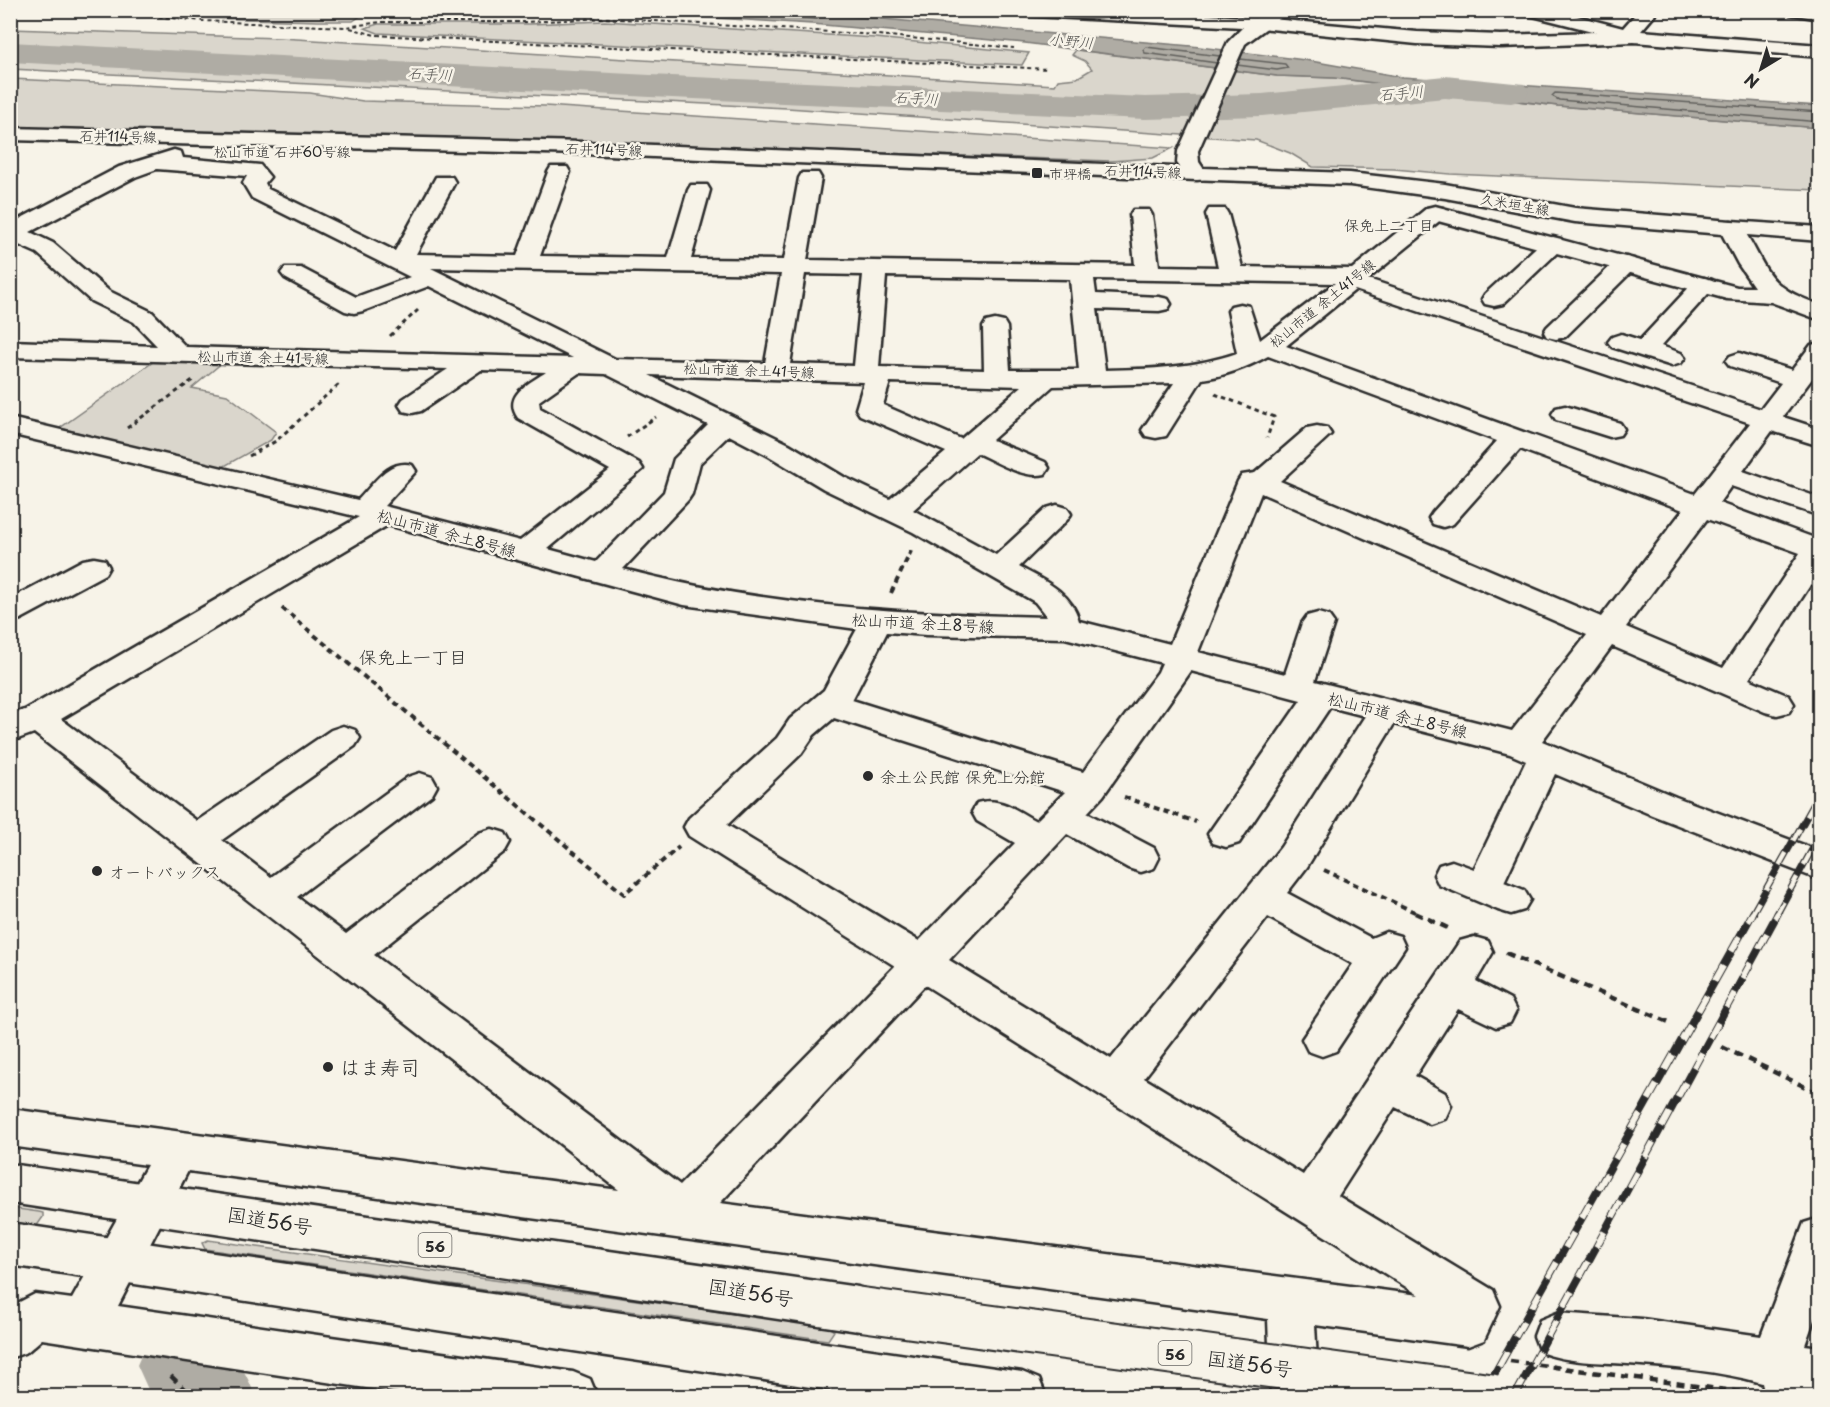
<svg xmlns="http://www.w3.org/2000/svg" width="1830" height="1407" font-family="'Playpen Sans','Klee One',sans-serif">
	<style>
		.green { fill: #dad6cc; stroke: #82807c; stroke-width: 1.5 }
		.water { fill: #afaca4; stroke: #7a7874; stroke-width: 1.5 }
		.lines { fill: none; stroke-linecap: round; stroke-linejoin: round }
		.shore { stroke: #605f5b; stroke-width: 1.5 }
		.river { fill: #afaca4; fill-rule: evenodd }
		.minor-casing { stroke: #2b2b2b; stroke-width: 5 }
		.major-casing { stroke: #2b2b2b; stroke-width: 5 }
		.highway-casing { stroke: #2b2b2b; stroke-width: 5 }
		.path-far3 { stroke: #2b2b2b; stroke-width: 2; stroke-dasharray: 4 3; stroke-linecap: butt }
		.path-far2 { stroke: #2b2b2b; stroke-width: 3; stroke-dasharray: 4.5 4; stroke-linecap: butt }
		.path-far1 { stroke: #2b2b2b; stroke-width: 4; stroke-dasharray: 6 4.5; stroke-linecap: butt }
		.path { stroke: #2b2b2b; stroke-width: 4.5; stroke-dasharray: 8 6; stroke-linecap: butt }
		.minor { fill: #f7f3e8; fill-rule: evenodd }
		.major { fill: #f7f3e8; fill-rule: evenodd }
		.highway { fill: #f7f3e8; fill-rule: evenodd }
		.rail-far1-casing { stroke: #2b2b2b; stroke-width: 7 }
		.rail-casing { stroke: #2b2b2b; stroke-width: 8 }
		.rail-far1 { stroke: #f7f3e8; stroke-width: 4.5; stroke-dasharray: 14; stroke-linecap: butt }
		.rail { stroke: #f7f3e8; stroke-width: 6; stroke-dasharray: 17; stroke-linecap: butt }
		.highway-bridge-casing { stroke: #2b2b2b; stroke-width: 47; stroke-linecap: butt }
		.path-bridge { stroke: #2b2b2b; stroke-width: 4.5; stroke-dasharray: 8 6; stroke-linecap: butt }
		.highway-bridge { stroke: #f7f3e8; stroke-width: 43 }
		.poi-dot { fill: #2b2b2b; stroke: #f7f3e8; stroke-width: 2 }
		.labels { text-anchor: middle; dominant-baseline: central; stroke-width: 5; stroke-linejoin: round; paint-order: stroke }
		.far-street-label { font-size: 14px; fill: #2b2b2b; stroke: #f7f3e8 }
		.far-poi-label { font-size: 14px; fill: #2b2b2b; stroke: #f7f3e8; text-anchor: start }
		.far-water-label { font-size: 15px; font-style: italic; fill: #53524f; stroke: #f7f3e8 }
		.far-neighbourhood-label { font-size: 15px; fill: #2b2b2b; stroke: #f7f3e8 }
		.shield { fill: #f7f3e8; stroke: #686764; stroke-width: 1.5 }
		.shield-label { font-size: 15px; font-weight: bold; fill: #2b2b2b }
		.street-label { font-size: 16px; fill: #2b2b2b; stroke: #f7f3e8 }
		.poi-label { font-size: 16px; fill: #2b2b2b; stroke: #f7f3e8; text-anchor: start }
		.neighbourhood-label { font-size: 18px; fill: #2b2b2b; stroke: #f7f3e8 }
		.near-poi-label { font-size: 20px; fill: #2b2b2b; stroke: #f7f3e8; text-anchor: start }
		.near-street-label { font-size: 20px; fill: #2b2b2b; stroke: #f7f3e8 }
	</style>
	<rect width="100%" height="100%" fill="#f7f3e8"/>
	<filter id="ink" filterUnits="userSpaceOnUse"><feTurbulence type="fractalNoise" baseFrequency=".0167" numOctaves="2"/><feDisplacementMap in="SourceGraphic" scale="12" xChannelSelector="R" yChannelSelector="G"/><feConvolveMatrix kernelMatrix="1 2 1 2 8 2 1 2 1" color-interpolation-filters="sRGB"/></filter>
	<g filter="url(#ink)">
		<!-- green -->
		<path class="green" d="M 349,10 L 362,15 L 353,21 L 319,21 L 208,18 L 118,11 Z
			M 605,21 L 875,38 L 1029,53 L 1022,65 L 378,33 L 365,28 L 378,24 L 530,24 Z
			M 11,29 L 280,38 L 1055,85 L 1058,80 L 1077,78 L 1092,69 L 1085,61 L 1072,55 L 1076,50 L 1277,76 L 1334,78 L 1558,106 L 1819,128 L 1819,190 L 1450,174 L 1394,169 L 1313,167 L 1290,153 L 1256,140 L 787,108 L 11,69 Z
			M 11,79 L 310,93 L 363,101 L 545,106 L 1173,148 L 1153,158 L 1111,161 L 321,134 L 29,129 L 11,123 Z
			M 156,360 L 223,362 L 192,388 L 227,395 L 276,432 L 271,440 L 221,468 L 60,428 Z
			M 11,1208 L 39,1212 L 43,1213 L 43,1217 L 36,1227 L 11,1223 Z
			M 208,1240 L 828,1327 L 834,1331 L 828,1340 L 820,1339 L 205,1249 L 202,1243 Z"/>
		<!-- water -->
		<path class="water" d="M 602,11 L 791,11 L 1191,46 L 1305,60 L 1402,77 L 1819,106 L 1819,128 L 1558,106 L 1334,78 L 1277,76 L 1025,43 L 812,24 Z"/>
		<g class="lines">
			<!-- shore -->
			<path class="shore" d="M 695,10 L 817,19 L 820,10
				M 1217,63 L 1145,53 L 1143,50 L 1146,47 L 1220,56
				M 1237,65 L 1277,70 L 1288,68 L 1285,64 L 1240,59
				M 1820,112 L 1555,93 L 1552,96 L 1559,100 L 1820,122"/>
			<!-- river -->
			<path class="river" d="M 10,42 L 650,75 L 1145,97 L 1262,94 L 1445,76 L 1524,84 L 1529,92 L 1524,100 L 1511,103 L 1445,98 L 1262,116 L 1145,119 L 650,97 L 10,62 Z
				M 180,1323 C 219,1339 241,1355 255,1396 L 151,1396 L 137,1365 L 150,1335 Z"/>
			<!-- minor casing -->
			<g class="minor-casing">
				<path id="minor" d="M 1005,10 L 1126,10 L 1261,18 L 1417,32 L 1501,35 L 1596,32 L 1525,14 L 1522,10 L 1554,10 L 1623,28 L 1639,10 L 1659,10 L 1641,31 L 1820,45 L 1820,57 L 1634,42 L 1501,47 L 1417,44 L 1261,28 L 1014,15 Z
					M 1787,10 L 1820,10 L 1820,19 L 1790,14 Z
					M 10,128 L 584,142 L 1197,168 L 1205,169 L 1208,174 L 1205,179 L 1197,180 L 584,154 L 10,140 Z
					M 174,150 L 181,152 L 183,158 L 260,165 L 270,177 L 265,183 L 268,189 L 395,251 L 436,177 L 452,177 L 455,182 L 416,254 L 517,256 L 548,172 L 551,167 L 567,167 L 570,172 L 540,256 L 668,258 L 688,190 L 691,185 L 707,185 L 710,190 L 691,259 L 784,260 L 799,178 L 802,173 L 818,173 L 821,178 L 807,260 L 1135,265 L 1130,215 L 1133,210 L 1149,210 L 1152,215 L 1159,266 L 1218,267 L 1206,214 L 1209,209 L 1225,209 L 1228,214 L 1242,267 L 1352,269 L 1427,208 L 1443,208 L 1446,213 L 1443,218 L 1368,279 L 1761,409 L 1781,383 L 1730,366 L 1726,361 L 1730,356 L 1739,353 L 1792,370 L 1811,345 L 1820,343 L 1820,368 L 1783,417 L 1820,429 L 1820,446 L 1772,431 L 1743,471 L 1820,498 L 1820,516 L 1731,486 L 1719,503 L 1820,540 L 1820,570 L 1749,679 L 1789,696 L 1794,704 L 1789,712 L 1777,715 L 1765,712 L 1612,646 L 1542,741 L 1676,797 L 1820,851 L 1820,880 L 1652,815 L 1555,774 L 1504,882 L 1524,890 L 1530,900 L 1524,910 L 1511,914 L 1498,910 L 1439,885 L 1434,875 L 1439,865 L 1452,861 L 1474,869 L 1526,761 L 1510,754 L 1394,724 L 1307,867 L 1287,893 L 1371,938 L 1386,932 L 1400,936 L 1405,947 L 1336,1051 L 1322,1056 L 1308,1051 L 1302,1039 L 1353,964 L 1268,917 L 1144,1078 L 1303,1175 L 1460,941 L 1474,937 L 1488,941 L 1493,952 L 1476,981 L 1510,999 L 1516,1011 L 1510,1023 L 1496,1027 L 1458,1009 L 1415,1076 L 1445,1093 L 1451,1106 L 1445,1119 L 1430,1124 L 1395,1107 L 1338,1196 L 1493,1290 L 1500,1306 L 1484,1340 L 1468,1346 L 1315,1325 L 1319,1396 L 1271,1396 L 1268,1319 L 188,1171 L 118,1306 L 573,1372 L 590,1379 L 597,1396 L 419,1396 L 42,1339 L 27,1352 L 10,1358 L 10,1307 L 35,1294 L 72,1299 L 147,1165 L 10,1146 L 10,1109 L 619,1190 L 34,733 L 15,740 L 10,738 L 10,714 L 25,710 L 359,517 L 10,434 L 10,418 L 358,500 C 374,484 388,459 412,465 L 416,471 L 384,506 L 520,541 L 610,470 L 518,418 C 502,395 530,383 546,372 L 481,370 L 421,411 L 412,413 L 403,411 L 399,405 L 403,399 L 448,369 L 10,357 L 10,341 L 157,346 L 134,322 L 91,301 L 37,253 L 10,241 L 10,224 L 119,167 ZM 157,169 L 247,176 L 243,183 L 252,198 L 410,277 L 356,297 L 301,268 L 285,268 L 281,273 L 285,278 L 345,311 L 354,313 L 363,311 L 429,286 L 573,358 L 186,347 L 152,312 L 109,291 L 53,243 L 30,232 L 135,177 ZM 431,268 L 781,274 L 765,363 L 615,359 ZM 805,274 L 863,275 L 854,366 L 790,364 ZM 886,276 L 1070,279 L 1079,370 L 1010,370 L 1007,327 L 1004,322 L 995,320 L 986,322 L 983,327 L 984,370 L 879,367 ZM 1094,279 L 1335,283 L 1260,340 L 1249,306 L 1240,304 L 1231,306 L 1228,311 L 1237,353 C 1193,368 1151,369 1105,370 L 1097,309 L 1159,311 L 1168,309 L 1171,304 L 1168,299 L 1159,297 L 1096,294 ZM 1355,290 L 1750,423 L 1695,494 L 1286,346 ZM 1268,356 L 1497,441 L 1433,512 L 1429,518 L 1433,524 L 1443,527 L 1453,524 L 1520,449 L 1683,510 L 1601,617 L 1280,481 L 1331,434 L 1327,428 L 1317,426 L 1307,428 L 1255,473 L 1242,475 L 1238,481 L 1170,644 L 1079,621 C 1072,592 1043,580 1019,567 L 1067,520 L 1071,514 L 1067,508 L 1057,505 L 1047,508 L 996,555 L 913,510 L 977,453 C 997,462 1023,479 1045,474 L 1049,468 L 1045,462 L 992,440 L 1053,386 L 1174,383 L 1142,430 L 1146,436 L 1156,438 L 1166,436 L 1202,379 C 1225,376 1248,367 1268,356 ZM 579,373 L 606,374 L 708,425 L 674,459 L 664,492 L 596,562 L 548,549 L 643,469 L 639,463 L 540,408 L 539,401 ZM 649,375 L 864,382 L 856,409 L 860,415 L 946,452 L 890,499 L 844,477 L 789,444 ZM 890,382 L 1022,386 L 961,439 L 883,405 ZM 729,435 L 769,456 L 824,489 L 913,532 L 1035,602 L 1047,617 C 904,614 762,606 623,569 L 688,500 L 692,494 L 700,463 ZM 1261,493 L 1587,635 L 1512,731 L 1315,681 L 1334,623 L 1329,616 L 1318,613 L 1307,616 L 1302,623 L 1285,674 L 1198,652 ZM 1707,519 L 1800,553 L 1723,668 L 1626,627 ZM 388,525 L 684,605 L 857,629 L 824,690 L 790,719 L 777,738 L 689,818 L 684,827 L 689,836 L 895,966 L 680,1185 L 374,955 L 505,851 L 510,842 L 505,833 L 492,829 L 479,833 L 346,934 L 297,897 L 432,795 L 437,786 L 432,777 L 420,773 L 408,777 L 271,877 L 222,840 L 355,746 L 360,738 L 355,730 L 343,726 L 331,730 L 197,821 L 61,719 ZM 887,632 L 926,635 L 1065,638 L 1162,663 L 1158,672 L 1083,772 L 852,700 ZM 1191,671 L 1301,700 L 1208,834 L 1213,843 L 1226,847 L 1239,843 L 1330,707 L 1365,716 L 1281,847 L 1111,1059 L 949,960 L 1067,834 L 1128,868 L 1141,872 L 1154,868 L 1159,858 L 1154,848 L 1087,813 L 1103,796 ZM 834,718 L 1065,792 L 1036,821 C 1017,811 1000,796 977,803 L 972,812 L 977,821 L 1015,843 L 919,941 L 727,825 L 801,754 L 814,735 ZM 925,985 L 1419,1295 L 720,1203 Z
					M 1731,221 L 1820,227 L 1820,241 L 1723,233 L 1720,228 L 1723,223 Z
					M 1553,237 L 1561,239 L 1564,244 L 1561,249 L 1503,304 L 1494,306 L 1485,304 L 1482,299 L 1485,294 L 1545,239 Z
					M 1626,257 L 1634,259 L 1638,264 L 1634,269 L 1565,337 L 1556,339 L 1547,337 L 1544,332 L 1547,327 L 1618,259 Z
					M 1704,278 L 1712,280 L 1716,285 L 1661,346 L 1681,353 L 1685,358 L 1681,363 L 1672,366 L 1612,347 L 1608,342 L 1612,337 L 1621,334 L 1640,340 L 1696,280 Z
					M 1565,406 L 1620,423 L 1624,429 L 1620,435 L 1610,437 L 1556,420 L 1552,414 L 1556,408 Z
					M 94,558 L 105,560 L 109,567 L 105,574 L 21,619 L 10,622 L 10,599 L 83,560 Z
					M 1820,1218 L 1820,1303 L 1805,1345 L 1820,1347 L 1820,1393 L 1812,1392 L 1813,1396 L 1765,1396 L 1762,1383 C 1720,1371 1672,1367 1628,1364 C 1599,1362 1568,1363 1540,1352 L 1534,1336 L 1540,1320 L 1557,1313 L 1642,1319 L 1761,1336 L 1804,1223 Z"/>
			</g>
			<!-- major casing -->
			<g class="major-casing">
				<path id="major" d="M 1268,10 L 1291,10 L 1245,44 L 1198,151 L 1199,162 L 1203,168 L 1350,173 L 1445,184 L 1575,208 L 1731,221 L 1739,223 C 1770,268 1760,284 1820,305 L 1820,320 L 1771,302 L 1727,299 L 1427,218 L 1424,213 L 1427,208 L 1435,206 L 1737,287 L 1754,287 L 1738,264 L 1722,234 L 1575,222 L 1445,198 L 1350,185 L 1189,179 L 1177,163 L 1178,151 L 1228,42 L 1246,24 Z"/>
			</g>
			<!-- highway casing -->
			<g class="highway-casing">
				<path id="highway" d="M 10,1164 L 858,1287 L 874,1293 L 881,1309 L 874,1325 L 858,1331 L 10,1203 Z
					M 10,1223 L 1022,1372 L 1039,1379 L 1046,1396 L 869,1396 L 10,1265 Z"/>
			</g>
			<!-- path-far3 -->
			<path class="path-far3" d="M 89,10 L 203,21 L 346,27 L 380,22 L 525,22 L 605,18 L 878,35 L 1014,48
				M 350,28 L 375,35 L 1048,69"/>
			<!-- path-far2 -->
			<path class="path-far2" d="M 390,336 L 418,310
				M 1215,394 L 1274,417 L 1267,438
				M 127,428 L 194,379
				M 627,437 L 656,417
				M 249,456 L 276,441 L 339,384"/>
			<!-- path-far1 -->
			<path class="path-far1" d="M 891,593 L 911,551
				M 282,608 L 624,894 L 679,847
				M 1124,797 L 1196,822
				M 1324,870 L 1419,914"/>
			<!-- path -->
			<path class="path" d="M 1415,913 L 1450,929
				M 1506,953 L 1669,1022
				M 1722,1047 L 1820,1094
				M 171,1376 L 191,1396"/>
			<!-- minor -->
			<use href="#minor" class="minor"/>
			<!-- major -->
			<use href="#major" class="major"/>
			<!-- highway -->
			<use href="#highway" class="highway"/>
			<!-- rail-far1 casing -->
			<g class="rail-far1-casing">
				<path id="rail-far1" d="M 1752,914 L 1820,793
					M 1777,914 L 1820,835"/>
			</g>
			<!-- rail casing -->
			<g class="rail-casing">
				<path id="rail" d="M 1482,1396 L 1753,913
					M 1515,1396 L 1778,913"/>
			</g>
			<!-- rail-far1 -->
			<use href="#rail-far1" class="rail-far1"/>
			<!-- rail -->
			<use href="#rail" class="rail"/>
			<!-- highway-bridge casing -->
			<g class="highway-bridge-casing">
				<path id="highway-bridge" d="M 858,1309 L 1492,1396"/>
			</g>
			<!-- path-bridge -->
			<path class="path-bridge" d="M 1510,1361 L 1771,1396"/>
			<!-- highway-bridge -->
			<use href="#highway-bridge" class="highway-bridge"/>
		</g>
	</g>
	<!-- markers -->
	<g class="poi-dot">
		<rect x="1031" y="167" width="12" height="12" rx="3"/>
		<circle cx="868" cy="776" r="6"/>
		<circle cx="97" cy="871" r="6"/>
		<circle cx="328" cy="1067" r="6"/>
	</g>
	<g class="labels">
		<!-- far-street labels -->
		<g class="far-street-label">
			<text transform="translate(118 136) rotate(1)">石井114号線</text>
			<text transform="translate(604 149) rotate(2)">石井114号線</text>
			<text x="282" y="151">松山市道 石井60号線</text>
			<text transform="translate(1143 171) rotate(2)">石井114号線</text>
			<text transform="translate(1515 204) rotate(10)">久米垣生線</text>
			<text transform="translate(1322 303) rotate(-39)">松山市道 余土41号線</text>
			<text transform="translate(263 357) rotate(1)">松山市道 余土41号線</text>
			<text transform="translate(749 370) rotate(2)">松山市道 余土41号線</text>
		</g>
		<!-- far-poi labels -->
		<g class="far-poi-label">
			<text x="1049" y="173">市坪橋</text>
		</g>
		<!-- far-water labels -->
		<g class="far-water-label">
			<text transform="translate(1071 40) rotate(5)">小野川</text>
			<text transform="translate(430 73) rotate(3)">石手川</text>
			<text transform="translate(1401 92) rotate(-5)">石手川</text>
			<text transform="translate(916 97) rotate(3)">石手川</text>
		</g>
		<!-- far-neighbourhood labels -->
		<g class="far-neighbourhood-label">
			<text x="1389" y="224">保免上二丁目</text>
		</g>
		<!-- shield labels -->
		<g class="shield">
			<rect x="418.5" y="1233" width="33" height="24" rx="4.5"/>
			<rect x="1158.5" y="1341" width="33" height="24" rx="4.5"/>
		</g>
		<g class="shield-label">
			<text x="435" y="1245">56</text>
			<text x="1175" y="1353">56</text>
		</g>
		<!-- street labels -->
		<g class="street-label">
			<text transform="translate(447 532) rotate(15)">松山市道 余土8号線</text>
			<text transform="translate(923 622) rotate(3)">松山市道 余土8号線</text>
			<text transform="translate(1398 714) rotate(14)">松山市道 余土8号線</text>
		</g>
		<!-- poi labels -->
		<g class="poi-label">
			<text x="880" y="776">余土公民館 保免上分館</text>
			<text x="109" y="871">オートバックス</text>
		</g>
		<!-- neighbourhood labels -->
		<g class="neighbourhood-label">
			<text x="413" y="656">保免上一丁目</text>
		</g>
		<!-- near-poi labels -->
		<g class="near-poi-label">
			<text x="340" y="1067">はま寿司</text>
		</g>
		<!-- near-street labels -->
		<g class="near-street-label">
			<text transform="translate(270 1220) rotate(9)">国道56号</text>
			<text transform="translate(751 1292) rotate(9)">国道56号</text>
			<text transform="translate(1250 1363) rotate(8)">国道56号</text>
		</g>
	</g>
	<!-- margin -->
	<rect width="1830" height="1407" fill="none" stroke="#f7f3e8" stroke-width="36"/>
	<rect x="18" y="18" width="1794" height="1371" fill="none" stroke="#2b2b2b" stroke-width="2" filter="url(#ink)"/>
	<!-- north arrow -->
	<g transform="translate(1761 69) rotate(218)" stroke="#f7f3e8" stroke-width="4.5" paint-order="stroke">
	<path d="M0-4.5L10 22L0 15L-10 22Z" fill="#2b2b2b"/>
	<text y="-9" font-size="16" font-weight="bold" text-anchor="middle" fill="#2b2b2b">N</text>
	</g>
</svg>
